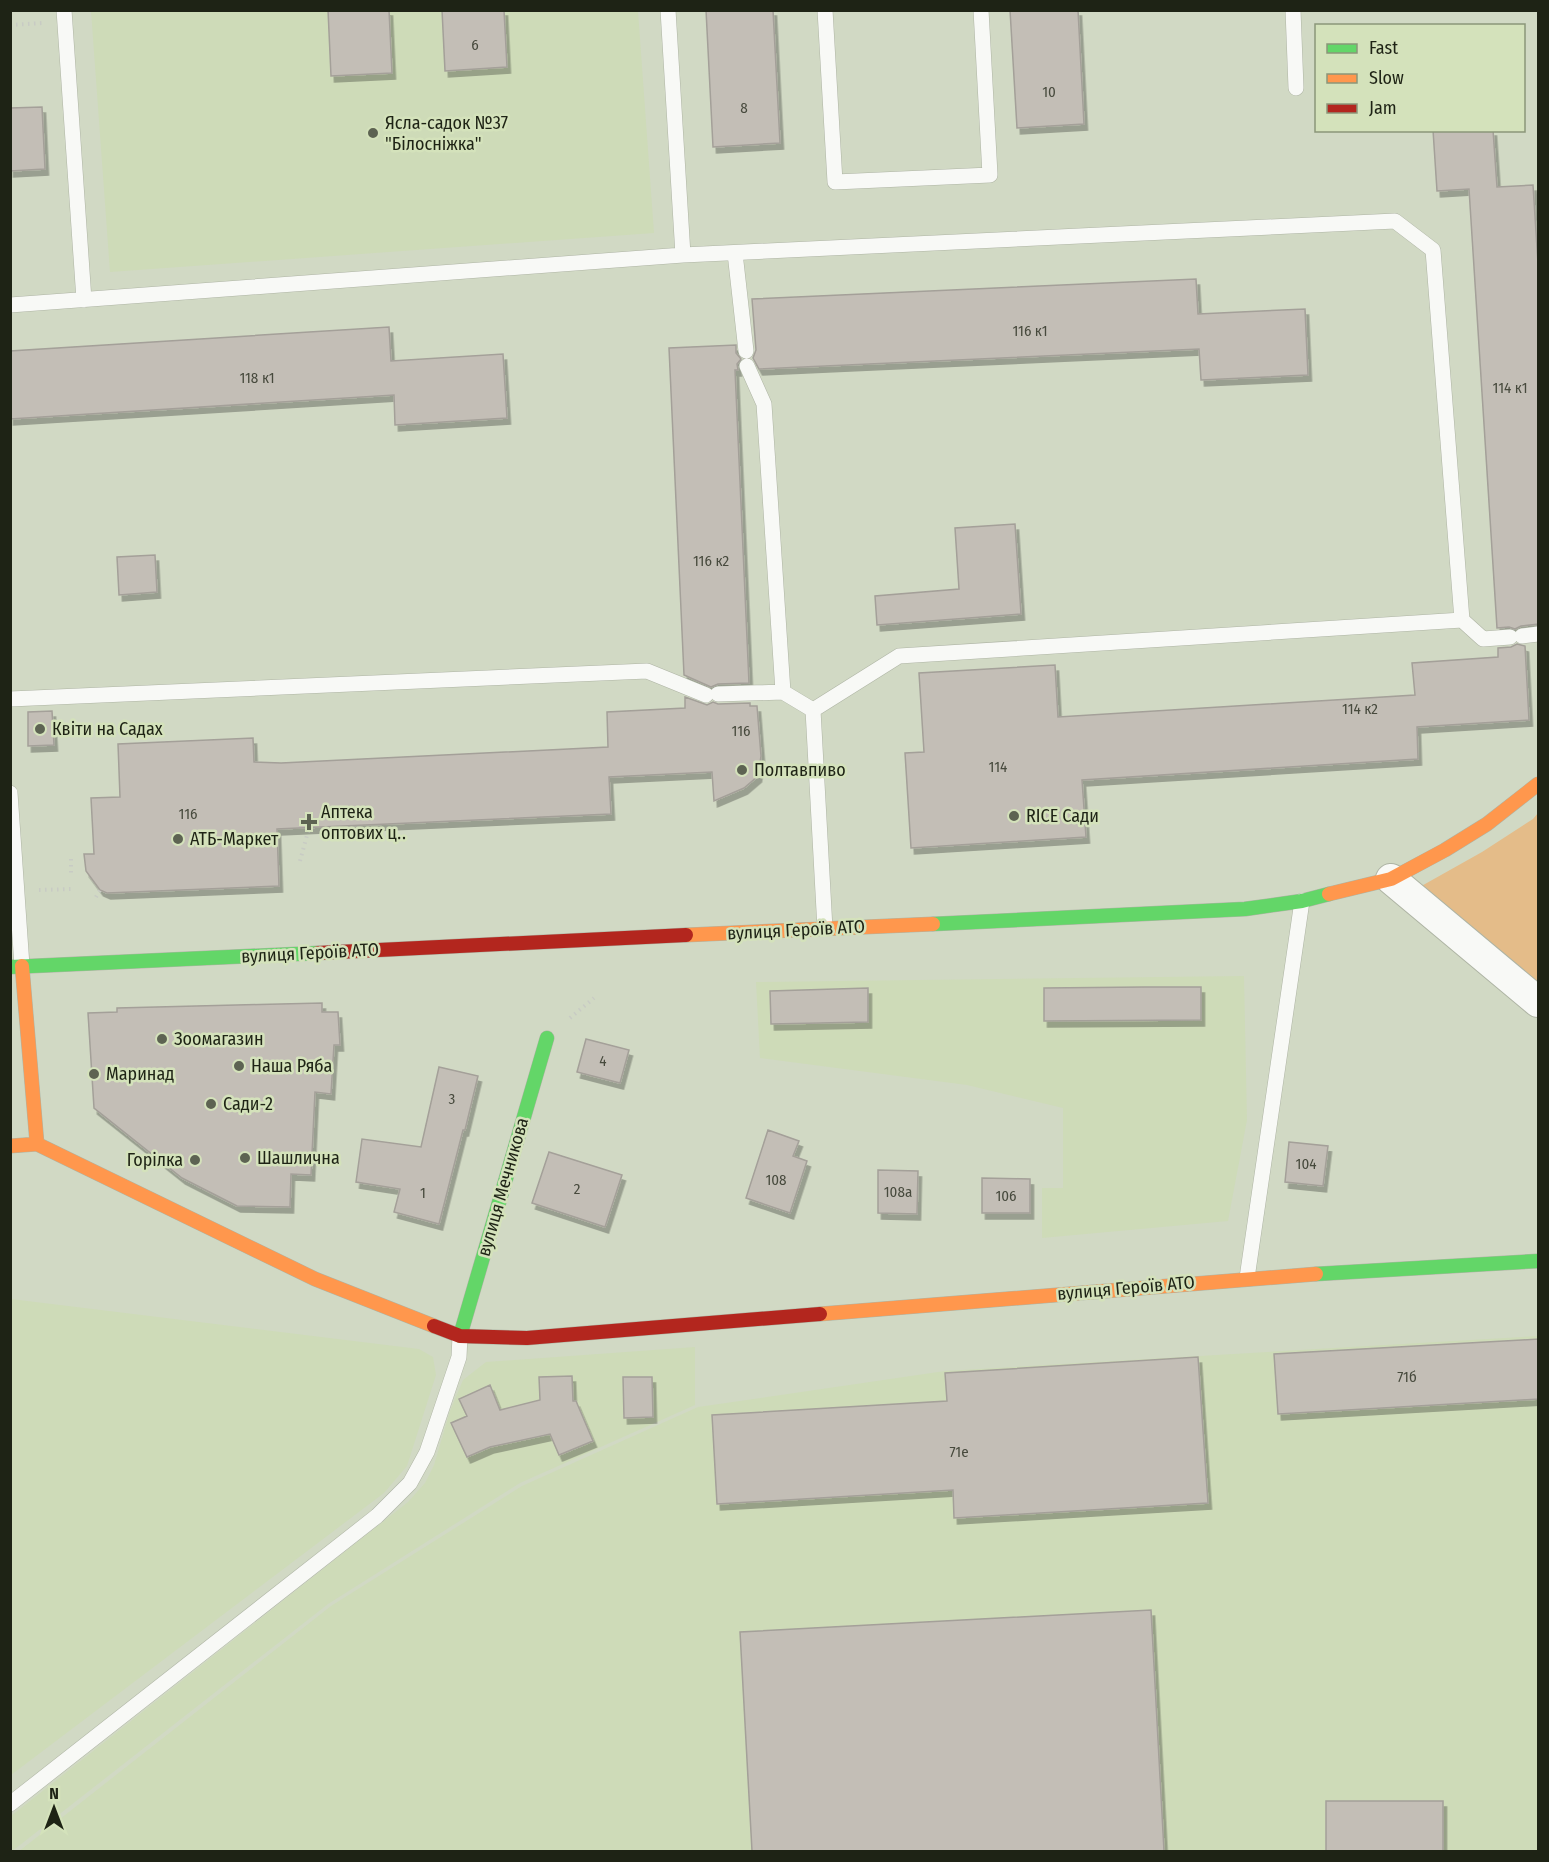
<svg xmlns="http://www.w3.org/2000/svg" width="1549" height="1862" font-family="'Fira Sans Condensed',sans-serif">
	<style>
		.built { fill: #cedbb8 }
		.green { fill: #e4bc89 }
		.building { fill: #c3beb6; stroke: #a4a099; stroke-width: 1.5; filter: url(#shadow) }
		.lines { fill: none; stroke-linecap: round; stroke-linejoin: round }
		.lane-casing { stroke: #aeb4a4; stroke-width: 16 }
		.street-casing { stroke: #aeb4a4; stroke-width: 32 }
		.fast-casing { stroke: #aeb4a4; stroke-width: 15 }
		.slow-casing { stroke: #aeb4a4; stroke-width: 15 }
		.jam-casing { stroke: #aeb4a4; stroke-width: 15 }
		.path { stroke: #c8cbc4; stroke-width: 4; stroke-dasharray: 1.5 4.5; stroke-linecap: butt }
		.lane { stroke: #f8f9f6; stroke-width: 15 }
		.street { stroke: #f8f9f6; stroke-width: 30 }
		.fast { stroke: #63d668; stroke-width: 14 }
		.slow { stroke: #ff974d; stroke-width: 14 }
		.jam { stroke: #b3261e; stroke-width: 14 }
		.poi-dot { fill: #5d6352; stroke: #d4e2bb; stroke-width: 2 }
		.labels { text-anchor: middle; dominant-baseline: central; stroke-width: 5; stroke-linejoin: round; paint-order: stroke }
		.number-label { font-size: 15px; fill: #474a3d }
		.poi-label { font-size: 18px; fill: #1e2315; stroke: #d4e2bb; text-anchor: start }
		.street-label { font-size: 18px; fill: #1e2315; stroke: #d4e2bb }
	</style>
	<defs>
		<filter id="shadow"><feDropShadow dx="3.5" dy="6" stdDeviation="0" flood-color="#0004"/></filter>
	</defs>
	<rect width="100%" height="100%" fill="#d1d9c4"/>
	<!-- built -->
	<path class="built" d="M 91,11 L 638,11 L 654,233 L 110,272 Z
		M 1244,976 L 1247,1120 L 1228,1221 L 1042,1238 L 1042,1188 L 1063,1188 L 1063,1108 L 967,1085 L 760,1058 L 756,982 Z
		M 11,1299 L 419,1349 L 433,1357 L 436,1375 L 407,1466 L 384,1493 L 11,1775 Z
		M 1538,1336 L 1538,1851 L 18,1852 L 331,1606 L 522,1486 L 698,1407 L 945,1371 Z
		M 695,1347 L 695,1405 L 520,1483 L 328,1604 L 11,1852 L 11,1816 L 408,1502 L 425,1483 L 434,1465 L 450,1411 L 463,1380 L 486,1362 Z"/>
	<!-- green -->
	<path class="green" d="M 1538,813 L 1538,1004 L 1409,893 L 1482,852 L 1533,819 Z"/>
	<!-- building -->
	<path class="building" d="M 328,10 L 389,10 L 392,73 L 331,76 Z
		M 442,10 L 504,10 L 507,67 L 445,71 Z
		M 706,10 L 773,10 L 780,143 L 713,147 Z
		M 1010,10 L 1078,10 L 1084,124 L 1017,128 Z
		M 42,107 L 45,169 L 10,171 L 10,108 Z
		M 1433,130 L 1493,130 L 1497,187 L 1533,185 L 1539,279 L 1539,624 L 1521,626 L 1515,629 L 1509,627 L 1497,628 L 1469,189 L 1437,191 Z
		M 1196,279 L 1198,314 L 1305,309 L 1308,375 L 1201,380 L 1199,349 L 759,369 L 753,358 L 756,350 L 752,299 Z
		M 389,327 L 391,361 L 503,354 L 507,418 L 395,425 L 394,395 L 10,419 L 10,351 Z
		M 736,345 L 736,353 L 741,359 L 737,364 L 738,370 L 735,370 L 749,683 L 718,684 L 711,687 L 684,675 L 669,348 Z
		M 1015,524 L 1021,614 L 877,625 L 875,596 L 959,589 L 955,528 Z
		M 155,555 L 157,592 L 119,595 L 117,557 Z
		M 1517,644 L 1525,646 L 1529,720 L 1417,727 L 1418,759 L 1082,780 L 1086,837 L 911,848 L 905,753 L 924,752 L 919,673 L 1055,665 L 1058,717 L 1415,695 L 1412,663 L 1498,657 L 1498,648 L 1511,647 Z
		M 685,697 L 707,705 L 713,702 L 718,704 L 750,703 L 750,706 L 757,706 L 761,756 L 758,776 L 744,788 L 714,801 L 712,772 L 609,777 L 611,814 L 277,829 L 279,886 L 107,893 L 100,890 L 86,871 L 84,854 L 94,854 L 91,798 L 120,797 L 118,744 L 253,738 L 254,762 L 281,763 L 608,747 L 607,712 L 685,708 Z
		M 52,711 L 54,745 L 28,746 L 28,712 Z
		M 1144,987 L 1201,987 L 1201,1020 L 1044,1021 L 1044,988 Z
		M 868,988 L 868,1022 L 771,1024 L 770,991 Z
		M 322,1003 L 322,1012 L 338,1012 L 340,1045 L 334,1045 L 331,1094 L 315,1092 L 311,1175 L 291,1174 L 290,1207 L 237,1206 L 182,1178 L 94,1108 L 88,1013 L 117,1012 L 117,1008 Z
		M 586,1039 L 629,1050 L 620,1083 L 577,1072 Z
		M 439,1067 L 478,1076 L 465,1130 L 463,1130 L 439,1224 L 394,1212 L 400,1189 L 356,1182 L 362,1139 L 421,1147 Z
		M 768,1130 L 799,1141 L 793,1156 L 807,1161 L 790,1213 L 746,1198 Z
		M 1289,1142 L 1328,1146 L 1323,1186 L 1285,1182 Z
		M 549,1152 L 622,1175 L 605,1227 L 532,1203 Z
		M 878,1170 L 918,1171 L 917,1214 L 878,1213 Z
		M 982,1178 L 1030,1179 L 1030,1213 L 982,1213 Z
		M 1539,1339 L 1539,1399 L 1278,1414 L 1274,1354 Z
		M 1198,1357 L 1208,1503 L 954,1518 L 953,1490 L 717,1504 L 712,1415 L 947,1401 L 945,1373 Z
		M 572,1376 L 573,1401 L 576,1401 L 593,1441 L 559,1455 L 550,1434 L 490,1447 L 467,1457 L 451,1423 L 467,1416 L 459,1399 L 490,1385 L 500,1410 L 540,1400 L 539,1377 Z
		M 623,1377 L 652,1377 L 653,1417 L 624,1418 Z
		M 1151,1610 L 1164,1851 L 752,1851 L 740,1632 Z
		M 1326,1801 L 1443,1801 L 1443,1851 L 1326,1851 Z"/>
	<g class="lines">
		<!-- lane casing -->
		<g class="lane-casing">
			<path id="lane" d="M 64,10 L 84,300
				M 668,10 L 683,255
				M 825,10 L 835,182 L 990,175 L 981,10
				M 1293,10 L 1296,88
				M 735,253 L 746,351
				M 10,305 L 683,255 L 1395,221 L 1433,250 L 1462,620 L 899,656 L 813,710
				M 747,366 L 764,404 L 783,692
				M 1462,620 L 1483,639 L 1510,637
				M 1522,636 L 1538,634
				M 718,694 L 783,692 L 813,710
				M 10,699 L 647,671 L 706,695
				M 813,710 L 825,929
				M 10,793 L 22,966
				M 1247,1278 L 1302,901
				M 10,1804 L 377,1516 L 410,1483 L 427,1452 L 459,1357 L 460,1336"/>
		</g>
		<!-- street casing -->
		<g class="street-casing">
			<path id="street" d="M 1391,879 L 1538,1002"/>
		</g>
		<!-- fast casing -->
		<g class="fast-casing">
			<path id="fast" d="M 933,924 L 1245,909 L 1302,901 L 1329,894
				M 10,967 L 318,953
				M 1316,1274 L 1538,1261
				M 460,1336 L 547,1038"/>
		</g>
		<!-- slow casing -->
		<g class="slow-casing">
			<path id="slow" d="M 1329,894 L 1391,879 L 1445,850 L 1487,824 L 1538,784
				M 686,935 L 933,924
				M 22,966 L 37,1144
				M 10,1146 L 37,1144 L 315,1279 L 434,1326
				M 820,1314 L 1316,1274"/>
		</g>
		<!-- jam casing -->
		<g class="jam-casing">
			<path id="jam" d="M 318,953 L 686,935
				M 434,1326 L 460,1336 L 527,1338 L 820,1314"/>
		</g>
		<!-- path -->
		<path class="path" d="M 10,25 L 43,23
			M 71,859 L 71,874
			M 300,861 L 309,828
			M 39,890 L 73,889
			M 96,897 L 100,890
			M 570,1018 L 594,998"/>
		<!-- lane -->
		<use href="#lane" class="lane"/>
		<!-- street -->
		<use href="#street" class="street"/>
		<!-- fast -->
		<use href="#fast" class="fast"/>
		<!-- slow -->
		<use href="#slow" class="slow"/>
		<!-- jam -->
		<use href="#jam" class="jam"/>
	</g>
	<!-- markers -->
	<g class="poi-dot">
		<circle cx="373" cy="133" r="6"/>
		<circle cx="40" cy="729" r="6"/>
		<circle cx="742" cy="770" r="6"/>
		<circle cx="1014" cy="816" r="6"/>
		<path d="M306 813h6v6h6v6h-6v6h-6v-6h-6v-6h6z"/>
		<circle cx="178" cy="839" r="6"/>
		<circle cx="162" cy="1039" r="6"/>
		<circle cx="239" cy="1066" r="6"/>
		<circle cx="94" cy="1074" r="6"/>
		<circle cx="211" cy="1104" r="6"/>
		<circle cx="245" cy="1158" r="6"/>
		<circle cx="195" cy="1160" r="6"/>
	</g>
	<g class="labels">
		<!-- number labels -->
		<g class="number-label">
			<text x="475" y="45">6</text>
			<text x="1049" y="92">10</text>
			<text x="744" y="108">8</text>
			<text x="1030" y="331">116 к1</text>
			<text x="257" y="378">118 к1</text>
			<text x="1510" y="388">114 к1</text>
			<text x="711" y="561">116 к2</text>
			<text x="1360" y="709">114 к2</text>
			<text x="741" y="731">116</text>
			<text x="998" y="767">114</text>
			<text x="188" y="814">116</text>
			<text x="603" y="1061">4</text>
			<text x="452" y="1099">3</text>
			<text x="1306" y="1164">104</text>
			<text x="776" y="1180">108</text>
			<text x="577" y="1189">2</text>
			<text x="898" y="1192">108а</text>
			<text x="423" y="1193">1</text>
			<text x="1006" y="1196">106</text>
			<text x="1407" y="1377">71б</text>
			<text x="959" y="1452">71е</text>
		</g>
		<!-- poi labels -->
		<g class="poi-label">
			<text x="385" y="123">Ясла-садок №37<tspan x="385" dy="21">"Білосніжка"</tspan></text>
			<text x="52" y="729">Квіти на Садах</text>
			<text x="754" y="770">Полтавпиво</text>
			<text x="321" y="812">Аптека<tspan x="321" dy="21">оптових ц‥</tspan></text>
			<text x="1026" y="816">RICE Сади</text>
			<text x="190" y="839">АТБ-Маркет</text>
			<text x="174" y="1039">Зоомагазин</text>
			<text x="251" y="1066">Наша Ряба</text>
			<text x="106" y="1074">Маринад</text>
			<text x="223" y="1104">Сади-2</text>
			<text x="257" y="1158">Шашлична</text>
			<text x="183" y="1160" text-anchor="end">Горілка</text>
		</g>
		<!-- street labels -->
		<g class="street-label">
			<text transform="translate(796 930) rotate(-3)">вулиця Героїв АТО</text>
			<text transform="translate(310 953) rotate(-3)">вулиця Героїв АТО</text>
			<text transform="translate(503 1187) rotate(-74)">вулиця Мечникова</text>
			<text transform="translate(1126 1288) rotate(-5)">вулиця Героїв АТО</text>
		</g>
	</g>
	<!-- border -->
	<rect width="1549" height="1862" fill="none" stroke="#1e2315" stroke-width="24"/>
	<!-- legend -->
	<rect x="1315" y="24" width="210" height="108" fill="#d4e2bb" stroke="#8b9679" stroke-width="1.5"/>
	<rect x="1327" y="44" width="30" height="9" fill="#63d668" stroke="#8b9679" stroke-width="1.5"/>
	<text x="1369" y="54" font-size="18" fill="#1e2315">Fast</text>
	<rect x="1327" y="74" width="30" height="9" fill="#ff974d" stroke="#8b9679" stroke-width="1.5"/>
	<text x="1369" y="84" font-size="18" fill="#1e2315">Slow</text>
	<rect x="1327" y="104" width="30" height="9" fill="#b3261e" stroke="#8b9679" stroke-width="1.5"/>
	<text x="1369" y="114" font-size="18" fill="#1e2315">Jam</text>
	<!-- north arrow -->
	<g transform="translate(54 1808)" stroke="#d4e2bb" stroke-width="4.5" paint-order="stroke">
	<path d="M0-4.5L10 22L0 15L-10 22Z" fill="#1e2315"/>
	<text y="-9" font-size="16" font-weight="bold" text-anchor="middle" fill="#1e2315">N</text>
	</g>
</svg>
